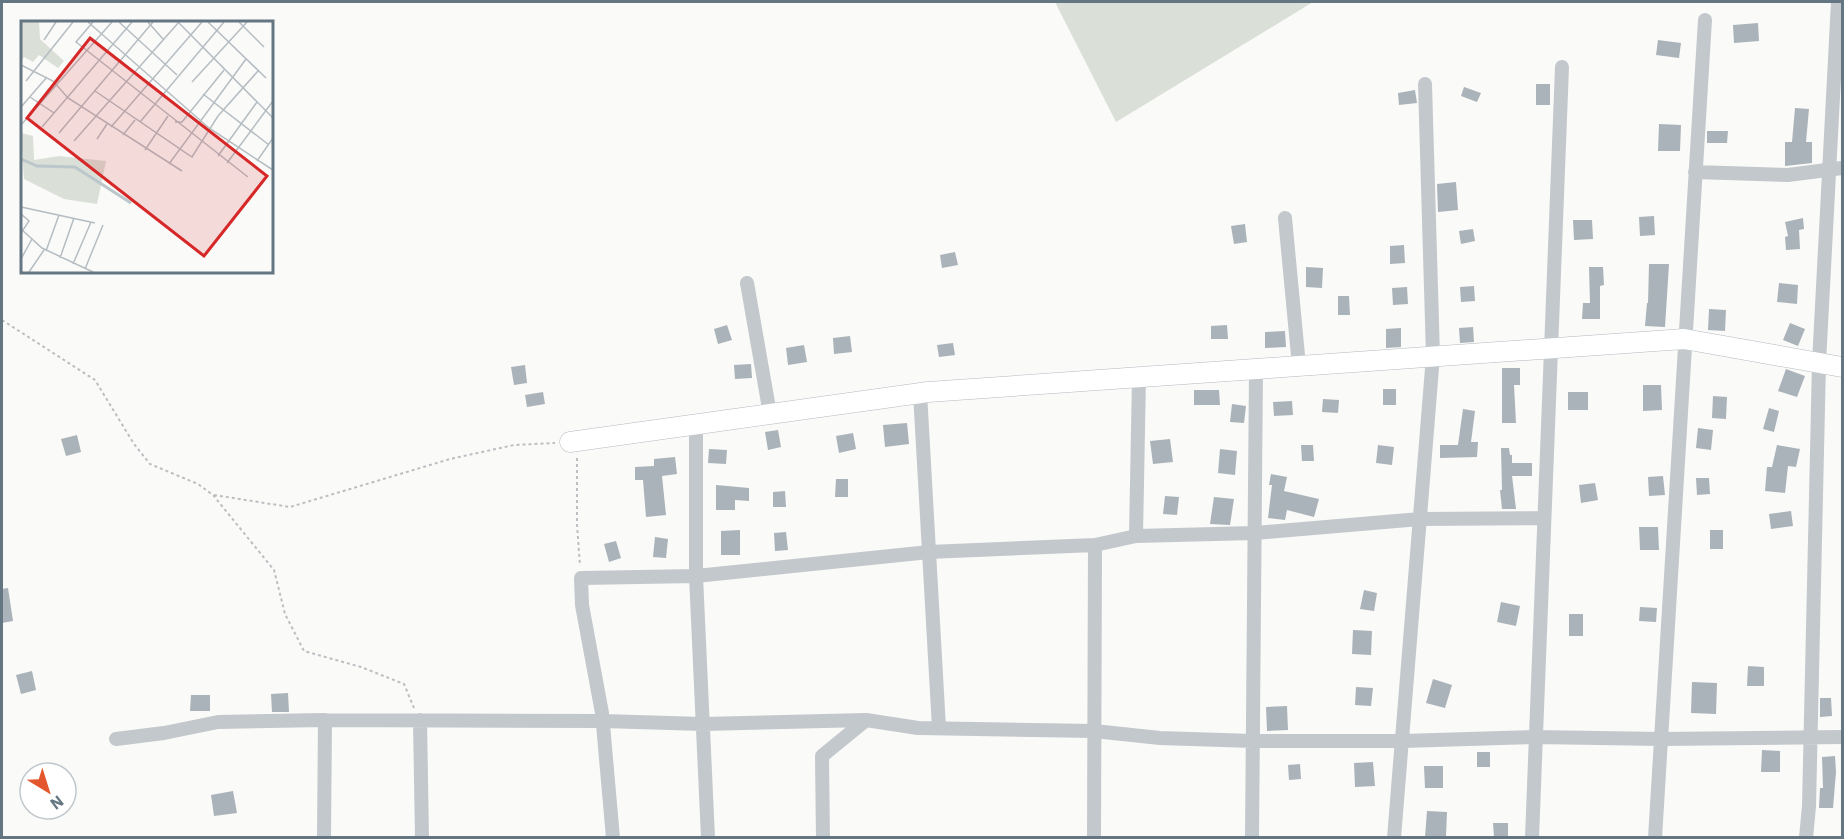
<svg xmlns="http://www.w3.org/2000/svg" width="1844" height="839" font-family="'IBM Plex Sans',sans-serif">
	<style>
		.green { fill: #dadfd7 }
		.building { fill: #aab3b9 }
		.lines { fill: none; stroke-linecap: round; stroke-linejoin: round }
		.secondary-casing { stroke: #b3babf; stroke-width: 21 }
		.path { stroke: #bbbfc2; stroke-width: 2; stroke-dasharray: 3 3; stroke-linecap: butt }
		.street { stroke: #c3c8cc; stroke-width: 14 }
		.secondary { stroke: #fff; stroke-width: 20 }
		.inset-river { fill: none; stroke: #bbc7cb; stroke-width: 3 }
		.inset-road { fill: none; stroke: #b5bdc2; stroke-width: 1.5 }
		.view { fill: #d62828; fill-opacity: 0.15; stroke: #d62828; stroke-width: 3 }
		.inset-edge { fill: none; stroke: #657683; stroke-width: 3 }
	</style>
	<rect width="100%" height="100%" fill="#fafaf8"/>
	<!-- green -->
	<path class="green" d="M 1055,2 L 1313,2 L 1116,122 Z"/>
	<!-- building -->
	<path class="building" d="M 1758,23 L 1759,41 L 1734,43 L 1733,25 Z
		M 1658,40 L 1681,43 L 1679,58 L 1656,55 Z
		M 1536,84 L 1550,84 L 1550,105 L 1536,105 Z
		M 1464,87 L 1481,93 L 1477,102 L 1461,96 Z
		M 1415,90 L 1417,103 L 1399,105 L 1398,93 Z
		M 1795,108 L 1809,109 L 1806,142 L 1812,142 L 1812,163 L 1785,166 L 1785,142 L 1792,142 Z
		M 1659,124 L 1681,125 L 1680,151 L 1658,151 Z
		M 1707,131 L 1728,131 L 1727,143 L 1707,143 Z
		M 1456,182 L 1458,210 L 1438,212 L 1437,184 Z
		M 1654,216 L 1655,235 L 1640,236 L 1639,217 Z
		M 1803,218 L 1804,229 L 1799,230 L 1800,249 L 1786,250 L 1785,237 L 1788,236 L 1785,222 Z
		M 1573,220 L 1592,220 L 1593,239 L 1574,240 Z
		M 1245,224 L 1247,242 L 1234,244 L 1231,226 Z
		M 1473,229 L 1475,241 L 1461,244 L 1459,231 Z
		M 1404,245 L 1405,263 L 1390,264 L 1390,246 Z
		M 955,252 L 958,265 L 942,268 L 940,255 Z
		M 1649,264 L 1669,264 L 1665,327 L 1645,326 L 1647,303 L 1648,303 Z
		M 1306,267 L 1323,268 L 1322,288 L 1306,287 Z
		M 1589,267 L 1603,267 L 1604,285 L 1600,286 L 1600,319 L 1582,319 L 1583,303 L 1590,303 Z
		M 1779,283 L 1798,285 L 1797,304 L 1777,302 Z
		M 1474,286 L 1475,301 L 1461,302 L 1460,287 Z
		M 1407,287 L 1408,304 L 1393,305 L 1392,288 Z
		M 1338,296 L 1349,296 L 1350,315 L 1338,315 Z
		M 1709,309 L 1726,310 L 1725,331 L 1708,330 Z
		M 1790,323 L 1805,329 L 1798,346 L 1783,340 Z
		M 727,325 L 732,340 L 718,344 L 714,329 Z
		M 1227,325 L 1228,339 L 1211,339 L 1211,326 Z
		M 1473,327 L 1474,342 L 1460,343 L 1459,328 Z
		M 1401,328 L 1401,347 L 1386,348 L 1386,329 Z
		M 1285,331 L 1286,347 L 1265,348 L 1265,332 Z
		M 850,336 L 852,352 L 834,354 L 833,338 Z
		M 953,343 L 955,355 L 939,357 L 937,345 Z
		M 804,345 L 807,362 L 788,365 L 786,348 Z
		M 751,364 L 752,378 L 735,379 L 734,365 Z
		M 525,365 L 527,383 L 514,385 L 511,367 Z
		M 1502,368 L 1520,368 L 1520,385 L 1514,385 L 1516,423 L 1502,423 Z
		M 1786,369 L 1805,376 L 1797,397 L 1778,391 Z
		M 1643,385 L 1661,385 L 1662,410 L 1643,411 Z
		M 1383,389 L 1396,389 L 1396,405 L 1383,405 Z
		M 1194,390 L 1219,390 L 1220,405 L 1194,405 Z
		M 543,392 L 545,404 L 527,407 L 525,395 Z
		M 1568,392 L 1588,392 L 1588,410 L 1568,410 Z
		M 1713,396 L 1727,397 L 1726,419 L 1712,418 Z
		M 1323,399 L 1339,400 L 1338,413 L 1322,412 Z
		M 1292,401 L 1293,415 L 1274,416 L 1273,402 Z
		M 1232,404 L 1246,406 L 1244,423 L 1230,422 Z
		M 1769,408 L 1779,411 L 1774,432 L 1763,429 Z
		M 1463,409 L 1475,411 L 1471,442 L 1478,442 L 1477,457 L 1440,458 L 1440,445 L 1458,445 Z
		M 907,423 L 909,444 L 885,447 L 883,425 Z
		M 1698,428 L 1713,430 L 1711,450 L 1696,448 Z
		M 778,430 L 781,447 L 768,450 L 765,432 Z
		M 853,433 L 856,449 L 839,453 L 836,436 Z
		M 77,435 L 81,452 L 66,456 L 61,439 Z
		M 1170,439 L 1173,462 L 1153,464 L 1150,441 Z
		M 1301,445 L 1313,445 L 1314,461 L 1302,461 Z
		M 1378,445 L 1394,447 L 1392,465 L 1376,463 Z
		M 1777,445 L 1800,449 L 1796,467 L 1788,466 L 1785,493 L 1765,491 L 1767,467 L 1772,467 Z
		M 1501,448 L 1509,448 L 1510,455 L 1512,455 L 1512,463 L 1532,463 L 1532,476 L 1512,476 L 1516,509 L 1502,509 L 1500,490 L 1502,490 Z
		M 709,449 L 727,450 L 726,464 L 708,463 Z
		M 1220,449 L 1237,451 L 1235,475 L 1218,473 Z
		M 675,457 L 677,474 L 662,476 L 666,515 L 646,517 L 643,480 L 635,480 L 635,467 L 654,466 L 654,459 Z
		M 1271,474 L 1287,477 L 1284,491 L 1319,499 L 1314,517 L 1287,510 L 1285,520 L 1268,518 L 1272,485 L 1269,485 Z
		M 1663,476 L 1665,495 L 1649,496 L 1648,477 Z
		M 1696,478 L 1709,478 L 1710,494 L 1697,495 Z
		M 836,479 L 848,479 L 848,497 L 835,497 Z
		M 1595,483 L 1598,500 L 1581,503 L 1579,485 Z
		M 716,485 L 749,488 L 749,501 L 735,500 L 735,510 L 716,510 Z
		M 785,491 L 786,507 L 773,507 L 773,492 Z
		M 1165,496 L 1179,497 L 1177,515 L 1163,514 Z
		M 1214,497 L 1234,499 L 1230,525 L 1210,524 Z
		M 1791,511 L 1793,526 L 1771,529 L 1769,514 Z
		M 1639,527 L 1658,527 L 1659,550 L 1640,550 Z
		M 740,530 L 740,555 L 721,555 L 721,531 Z
		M 1710,530 L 1723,530 L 1723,549 L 1710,549 Z
		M 786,532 L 788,550 L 775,551 L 774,533 Z
		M 655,537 L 668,539 L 666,558 L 653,557 Z
		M 616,541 L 621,558 L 609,562 L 604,544 Z
		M 8,588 L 13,621 L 2,623 L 2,589 Z
		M 1364,590 L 1377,593 L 1374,611 L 1360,609 Z
		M 1501,602 L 1520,606 L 1516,626 L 1497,622 Z
		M 1640,607 L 1657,608 L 1656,622 L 1639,621 Z
		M 1569,614 L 1583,614 L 1583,636 L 1569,636 Z
		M 1353,630 L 1372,631 L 1371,655 L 1352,654 Z
		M 1748,666 L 1764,667 L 1764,686 L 1747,686 Z
		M 32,671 L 36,690 L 21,694 L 16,675 Z
		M 1433,679 L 1452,685 L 1445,708 L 1426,703 Z
		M 1692,682 L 1717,683 L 1716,714 L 1691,713 Z
		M 1356,687 L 1373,688 L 1371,706 L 1355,705 Z
		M 288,693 L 289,712 L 272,712 L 271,694 Z
		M 191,695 L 210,695 L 210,711 L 190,711 Z
		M 1820,698 L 1831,698 L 1832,716 L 1820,717 Z
		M 1287,706 L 1288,730 L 1267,731 L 1266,707 Z
		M 1762,750 L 1780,751 L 1780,772 L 1761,772 Z
		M 1477,752 L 1490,752 L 1490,767 L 1477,767 Z
		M 1835,756 L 1836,772 L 1833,808 L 1819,808 L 1820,788 L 1823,788 L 1822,757 Z
		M 1373,762 L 1375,786 L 1355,787 L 1354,763 Z
		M 1300,764 L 1301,779 L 1289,780 L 1288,765 Z
		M 1424,766 L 1443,766 L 1443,788 L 1425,788 Z
		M 233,791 L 237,813 L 214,816 L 211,795 Z
		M 1427,811 L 1447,812 L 1446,837 L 1425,837 Z
		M 1493,823 L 1508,823 L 1508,837 L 1494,837 Z"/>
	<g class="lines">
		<!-- secondary casing -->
		<g class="secondary-casing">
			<path id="secondary" d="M 570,442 L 928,392 L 1684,339 L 1842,367"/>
		</g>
		<!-- path -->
		<path class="path" d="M 2,320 L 95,380 L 134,444 L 150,464 L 198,484 L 213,495 L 274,570 L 285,614 L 304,651 L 361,667 L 404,684 L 414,708
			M 577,458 L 577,524 L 580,566
			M 214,495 L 290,507 L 450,459 L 514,445 L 555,443"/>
		<!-- street -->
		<path class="street" d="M 1695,172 L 1788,175 L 1842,168
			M 1285,218 L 1299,366
			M 747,283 L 770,414
			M 920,393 L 939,728
			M 696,424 L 696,576 L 929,552 L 1095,545 L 1136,536 L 1255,533 L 1420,519 L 1544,518
			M 1136,536 L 1139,377
			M 420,720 L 422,838
			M 116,739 L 164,733 L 218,722 L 325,720 L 603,721 L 703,724 L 866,720 L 918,728 L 1094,731 L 1160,738 L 1253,741 L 1403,741 L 1536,737 L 1661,739 L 1842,737
			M 324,838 L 325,720
			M 613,838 L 602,713 L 582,605 L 581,578 L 696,576 L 708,838
			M 823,838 L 822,756 L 866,720
			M 1094,838 L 1095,545
			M 1252,838 L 1256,369
			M 1394,838 L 1433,356 L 1425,84
			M 1532,838 L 1562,67
			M 1655,838 L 1705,20
			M 1806,838 L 1809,806 L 1819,363 L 1838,2"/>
		<!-- secondary -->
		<use href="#secondary" class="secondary"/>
	</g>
	<!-- overview -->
	<g transform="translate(21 21)">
		<rect width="252" height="252" fill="#fafaf8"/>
		<path d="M 0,1 L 18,1 L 19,18 L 43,40 L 37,47 L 18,34 L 12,41 L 3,36 L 0,40 ZM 0,112 L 12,115 L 13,139 L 38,135 L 85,140 L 76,183 L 43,178 L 3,158 Z" fill="#dadfd7"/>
		<path class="inset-river" d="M 0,138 L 16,145 L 54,146 L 110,182"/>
		<path class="inset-road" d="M 67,1 L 188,107 L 252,149M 72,1 L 55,21 L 227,156M 98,1 L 156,54M 127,1 L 142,18M 157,1 L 252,97M 187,1 L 245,57M 218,1 L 243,26M 23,19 L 35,1M 225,38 L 159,128 L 171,136 L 197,95 L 237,50M 0,44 L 32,60 L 47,77 L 161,150M 5,60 L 52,1M 171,61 L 226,1M 74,70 L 159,128 L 148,143M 182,73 L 248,124M 9,76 L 33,92M 0,86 L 26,56M 119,101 L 203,1M 154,101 L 161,101 L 203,49M 0,104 L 91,1M 21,106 L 111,1M 90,106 L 181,1M 38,112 L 132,1M 102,114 L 114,99M 76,118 L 86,103M 53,120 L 158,1M 124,129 L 147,95M 197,135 L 236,81M 236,140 L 252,117M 206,142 L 252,80M 0,186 L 74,202M 0,193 L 8,200 L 0,212M 0,208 L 21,227 L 72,251M 25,230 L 38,194M 39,237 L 53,197M 0,238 L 11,218M 52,243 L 70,201M 64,248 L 82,204M 8,251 L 23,229"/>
		<path class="view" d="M 69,17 L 246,155 L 183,235 L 6,97 Z"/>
		<rect width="252" height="252" class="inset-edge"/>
	</g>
	<!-- border -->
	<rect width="1844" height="839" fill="none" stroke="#657683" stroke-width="6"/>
	<!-- north arrow -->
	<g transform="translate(48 791) rotate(142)"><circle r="28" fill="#ffffff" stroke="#c1c8cd" stroke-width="1.5"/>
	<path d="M0-4.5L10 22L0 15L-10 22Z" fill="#e4572e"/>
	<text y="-9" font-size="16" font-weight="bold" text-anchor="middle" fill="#657683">N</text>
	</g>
</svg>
